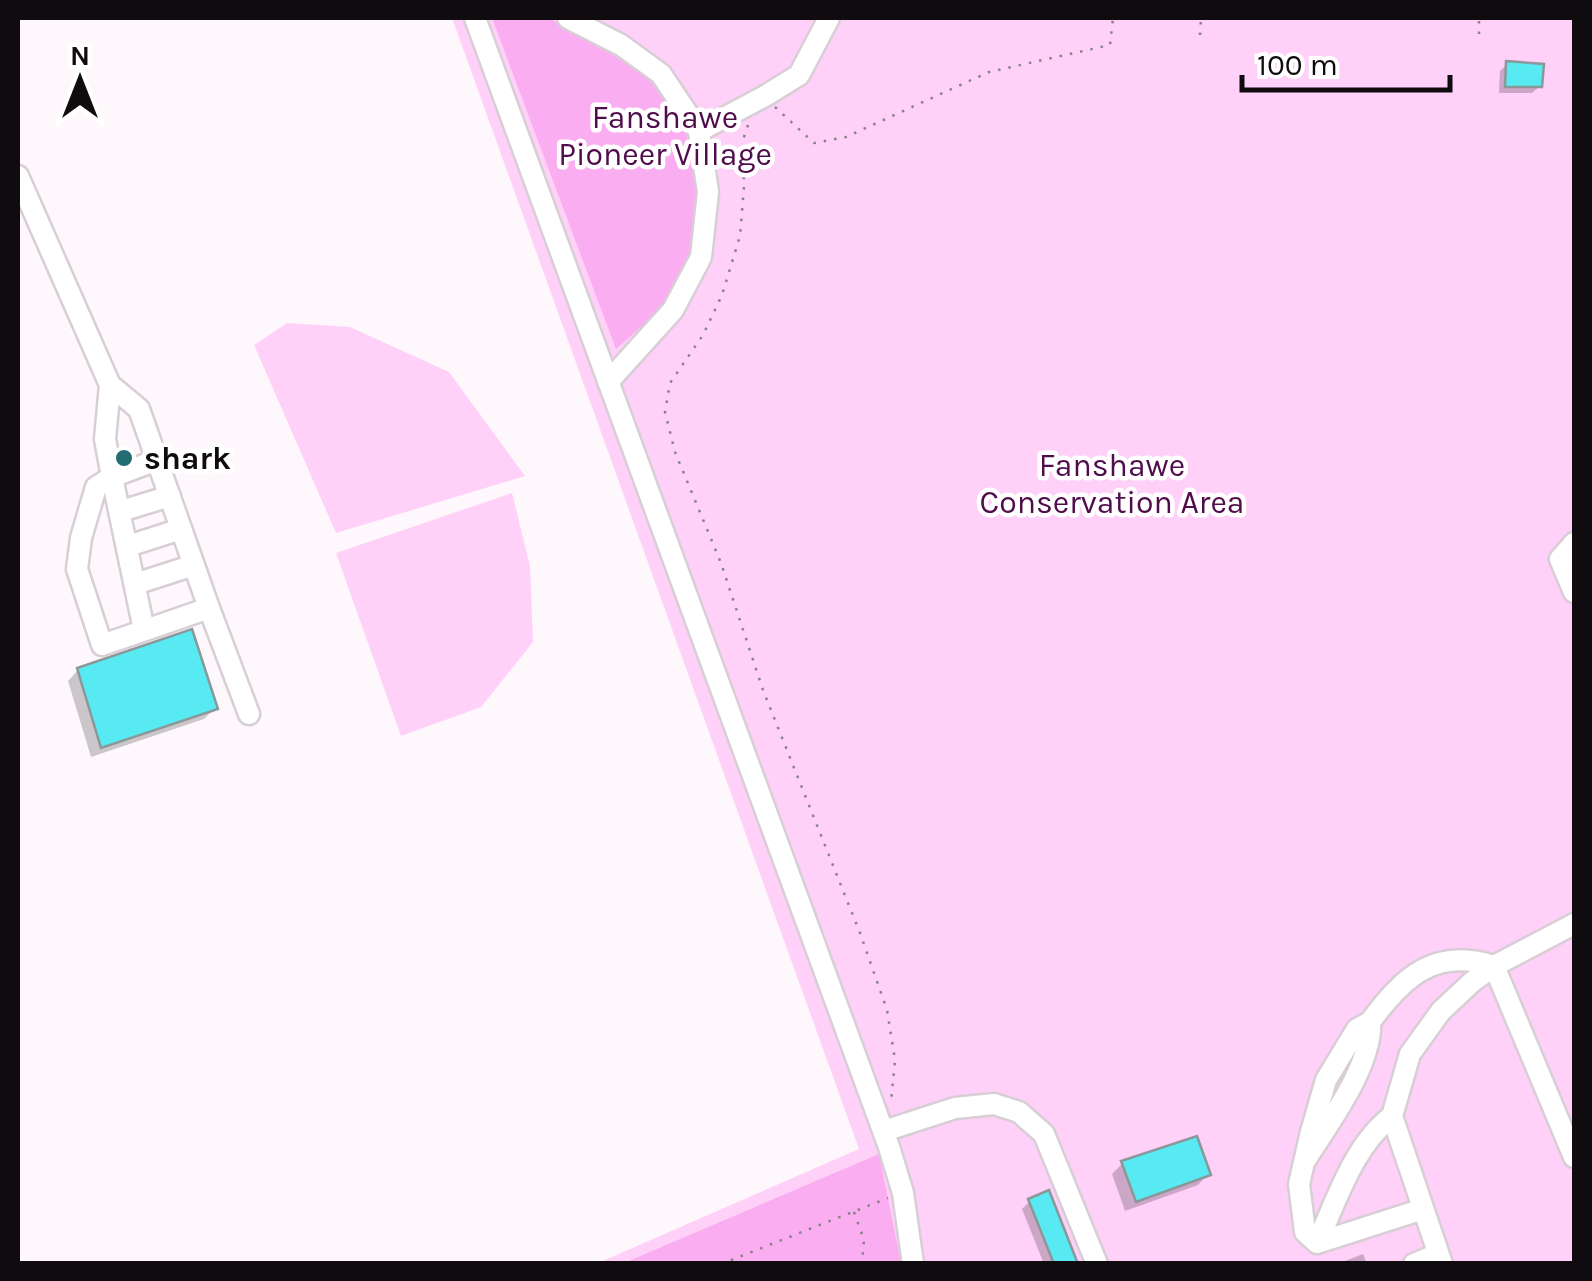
<svg xmlns="http://www.w3.org/2000/svg" width="1592" height="1281" font-family="Karla,sans-serif">
	<style>
		.green { fill: #ffd0f8 }
		.forest { fill: #faadf0 }
		.shadow { fill: #0003 }
		.building { fill: #57eaf2; stroke: #8a9899; stroke-width: 2.5 }
		.lines { fill: none; stroke-linecap: round; stroke-linejoin: round }
		.minor-casing { stroke: #d8ced6; stroke-width: 25 }
		.path { stroke: #888387; stroke-width: 2.5; stroke-dasharray: 2.5 8; stroke-linecap: butt }
		.minor { stroke: #fff; stroke-width: 20 }
		.poi-dot { fill: #216d71; stroke: #fff; stroke-width: 4 }
		.labels { text-anchor: middle; dominant-baseline: central; stroke-width: 9; stroke-linejoin: round; paint-order: stroke }
		.park-label { font-size: 32px; fill: #500d4b; stroke: #fff }
		.poi-label { font-size: 32px; font-weight: bold; fill: #0f0b0e; stroke: #fff; text-anchor: start }
	</style>
	<rect width="100%" height="100%" fill="#fef8fd"/>
	<!-- green -->
	<path class="green" d="M 452,18 L 1574,18 L 1574,1263 L 598,1263 L 859,1149 Z
		M 287,323 L 350,327 L 449,372 L 525,476 L 336,533 L 254,345 Z
		M 512,493 L 530,566 L 533,642 L 481,707 L 401,736 L 336,553 Z"/>
	<!-- forest -->
	<path class="forest" d="M 492,18 L 549,18 L 596,44 L 647,77 L 684,124 L 698,182 L 692,251 L 664,307 L 616,349 Z
		M 879,1154 L 901,1263 L 624,1263 Z"/>
	<!-- shadow -->
	<path class="shadow" d="M 1507,64 L 1540,86 L 1532,93 L 1499,93 L 1500,71 Z
		M 78,670 L 215,708 L 204,719 L 91,757 L 68,681 Z
		M 1123,1163 L 1208,1174 L 1198,1185 L 1125,1211 L 1112,1174 Z
		M 1030,1201 L 1076,1264 L 1044,1264 L 1022,1209 Z
		M 1363,1254 L 1367,1264 L 1343,1264 L 1345,1261 Z"/>
	<!-- building -->
	<path class="building" d="M 1506,61 L 1544,64 L 1542,87 L 1505,87 Z
		M 192,629 L 218,709 L 101,748 L 77,668 Z
		M 1197,1136 L 1211,1175 L 1136,1202 L 1121,1161 Z
		M 1049,1190 L 1078,1264 L 1054,1264 L 1028,1199 Z"/>
	<g class="lines">
		<!-- minor casing -->
		<g class="minor-casing">
			<path id="minor" d="M 475,18 L 889,1147 L 903,1193 L 913,1264
				M 568,18 L 621,45 L 661,74 L 699,131 L 708,192 L 701,257 L 673,310 L 608,382
				M 699,131 L 765,96 L 799,75 L 829,18
				M 18,176 L 110,385 L 139,409 L 209,608
				M 110,385 L 105,439 L 112,477 L 96,487 L 81,538 L 77,569 L 102,645 L 209,608 L 249,714
				M 121,511 L 170,496
				M 1574,543 L 1560,559 L 1574,592
				M 128,546 L 181,529
				M 135,584 L 194,565
				M 144,630 L 112,477 L 157,460
				M 1370,1022 C 1403,977 1435,947 1494,966 L 1574,1157
				M 884,1131 L 955,1108 L 994,1104 L 1019,1112 L 1044,1134 L 1097,1264
				M 1306,1159 C 1329,1123 1373,1064 1370,1022 L 1357,1029 L 1326,1080 L 1311,1132 L 1299,1184 L 1305,1232 L 1317,1243 L 1423,1209
				M 1317,1243 C 1337,1200 1353,1146 1392,1116
				M 1414,1264 L 1438,1254
				M 1442,1264 L 1392,1116 L 1410,1054 L 1441,1011 L 1472,982 L 1494,966 L 1574,924"/>
		</g>
		<!-- path -->
		<path class="path" d="M 1479,34 L 1479,18
			M 1200,35 L 1201,18
			M 775,107 L 814,143 L 846,137 L 989,72 L 1110,45 L 1113,18
			M 748,125 L 743,140 L 744,187 L 740,236 L 722,295 L 703,335 L 670,383 L 665,412 L 675,452 L 721,563 L 763,690 L 860,933 L 887,1010 L 895,1060 L 891,1102
			M 854,1212 L 864,1240 L 862,1264
			M 721,1264 L 888,1198"/>
		<!-- minor -->
		<use href="#minor" class="minor"/>
	</g>
	<!-- markers -->
	<circle class="poi-dot" cx="124" cy="458" r="10"/>
	<g class="labels">
		<!-- park labels -->
		<g class="park-label">
			<text x="665" y="117">Fanshawe<tspan x="665" dy="37">Pioneer Village</tspan></text>
			<text x="1112" y="465">Fanshawe<tspan x="1112" dy="37">Conservation Area</tspan></text>
		</g>
		<!-- poi labels -->
		<g class="poi-label">
			<text x="144" y="458">shark</text>
		</g>
	</g>
	<!-- border -->
	<rect width="1592" height="1281" fill="none" stroke="#0f0b0e" stroke-width="40"/>
	<!-- north arrow -->
	<g transform="translate(80 80)" stroke="#ffffff" stroke-width="8" paint-order="stroke">
	<path d="M0-8L18 38L0 25L-18 38Z" fill="#0f0b0e"/>
	<text y="-15" font-size="28" font-weight="bold" text-anchor="middle" fill="#0f0b0e">N</text>
	</g>
	<!-- scale -->
	<path d="M1242 75v15h208v-15" fill="none" stroke="#0f0b0e" stroke-width="5"/>
	<text x="1257" y="75" font-size="30" fill="#0f0b0e" stroke="#ffffff" stroke-width="8" paint-order="stroke">100 m</text>
</svg>
